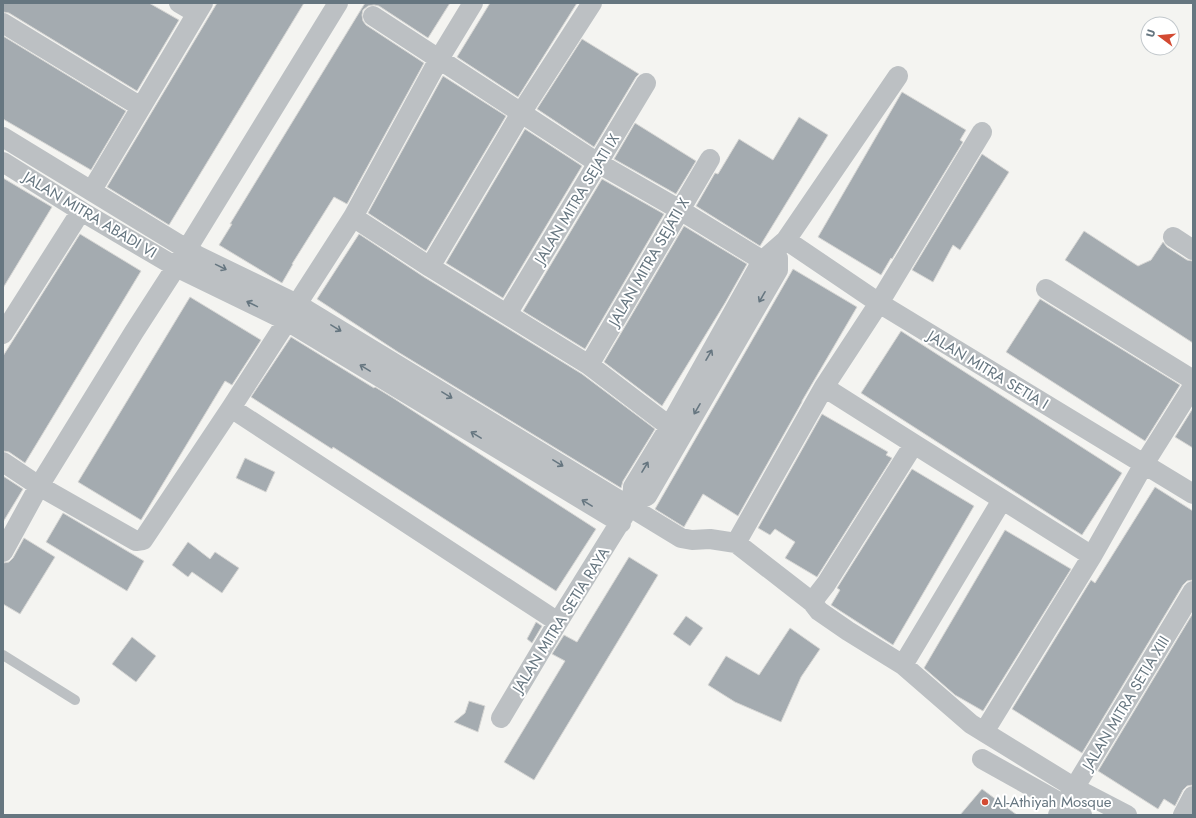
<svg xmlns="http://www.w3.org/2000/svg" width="1196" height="818" font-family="Jost,sans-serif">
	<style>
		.building { fill: #a4abb0; stroke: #d6d6d4 }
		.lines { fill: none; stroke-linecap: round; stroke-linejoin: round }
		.lane { stroke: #bcc0c3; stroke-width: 10 }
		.street { stroke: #bcc0c3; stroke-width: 20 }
		.oneway { stroke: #667680 }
		.poi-dot { fill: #d34a32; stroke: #fff; stroke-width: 1.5 }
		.labels { text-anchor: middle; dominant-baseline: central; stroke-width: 4; stroke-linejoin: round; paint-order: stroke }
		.street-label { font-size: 15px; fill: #667680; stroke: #fff }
		.poi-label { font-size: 15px; fill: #667680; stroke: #fff; text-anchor: start }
	</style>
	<rect width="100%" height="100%" fill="#f4f4f1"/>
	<!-- building -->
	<path class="building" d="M 3,3 L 149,3 L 179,20 L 137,91 L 9,13 L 3,12 Z
		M 217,3 L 304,3 L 169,225 L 107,187 Z
		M 365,3 L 450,3 L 428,38 L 379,6 L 374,5 L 368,6 L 363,10 L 362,15 L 363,21 L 366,25 L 424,63 L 347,204 L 334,197 L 292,264 L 293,264 L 282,283 L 219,245 L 232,224 L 230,224 Z
		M 490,3 L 577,3 L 518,97 L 457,57 Z
		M 3,36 L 126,111 L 91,170 L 3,119 Z
		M 582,39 L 639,74 L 636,77 L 594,147 L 537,109 Z
		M 443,76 L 506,116 L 426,251 L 368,213 Z
		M 902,92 L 966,130 L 960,140 L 963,142 L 892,259 L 891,258 L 881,275 L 818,237 Z
		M 799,117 L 828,135 L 760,246 L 696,206 L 715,173 L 718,174 L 739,139 L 773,160 Z
		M 635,123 L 696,161 L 676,194 L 614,159 Z
		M 525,129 L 582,166 L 503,298 L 446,263 Z
		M 982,154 L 1009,172 L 960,250 L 953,245 L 933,282 L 912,270 Z
		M 3,178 L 52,207 L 3,288 Z
		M 602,179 L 664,214 L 585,349 L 523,311 Z
		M 684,226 L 747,264 L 725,303 L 662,406 L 604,362 Z
		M 1084,231 L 1138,266 L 1151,260 L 1163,242 L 1167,247 L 1187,260 L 1193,261 L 1193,343 L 1065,260 Z
		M 80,234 L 141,271 L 25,463 L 9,452 L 3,451 L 3,356 Z
		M 359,234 L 424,277 L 582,374 L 655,429 L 623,481 L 621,488 L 398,352 L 317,299 Z
		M 793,269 L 857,307 L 802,401 L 802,402 L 738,516 L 703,494 L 684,527 L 655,509 Z
		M 190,297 L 261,340 L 232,385 L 225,381 L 141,520 L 78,482 Z
		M 1040,299 L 1180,385 L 1145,441 L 1006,352 Z
		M 901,331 L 1122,473 L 1082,535 L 861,393 Z
		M 291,337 L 374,388 L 375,387 L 393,398 L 596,529 L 556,591 L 333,447 L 332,449 L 251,397 Z
		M 1193,408 L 1193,448 L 1175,437 Z
		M 822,414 L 888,452 L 886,455 L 892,458 L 817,577 L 785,558 L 795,542 L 775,529 L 770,535 L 758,528 Z
		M 245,458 L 275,472 L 266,492 L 236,478 Z
		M 912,469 L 974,506 L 893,645 L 831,605 L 840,590 L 837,588 Z
		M 3,476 L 23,489 L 3,522 Z
		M 1155,487 L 1193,511 L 1193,580 L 1187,581 L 1183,585 L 1082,753 L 1012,709 L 1091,580 L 1095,583 Z
		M 63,513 L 144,561 L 127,591 L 46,542 Z
		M 1005,530 L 1071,569 L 983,711 L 955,695 L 924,668 Z
		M 24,538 L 55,557 L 20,614 L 3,604 L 3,563 L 9,562 L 13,558 Z
		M 188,542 L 210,559 L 215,552 L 239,568 L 222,593 L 192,572 L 188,577 L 172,565 Z
		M 629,557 L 658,575 L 534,780 L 504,762 L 565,661 L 552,654 L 564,635 L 577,642 Z
		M 1193,613 L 1193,785 L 1187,786 L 1183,790 L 1175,806 L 1164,799 L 1158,809 L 1098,771 Z
		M 686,616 L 703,628 L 690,646 L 673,634 Z
		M 536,622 L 542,626 L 532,643 L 527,639 Z
		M 790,628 L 820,649 L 801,677 L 781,722 L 735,702 L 708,685 L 726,656 L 759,675 Z
		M 132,637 L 156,656 L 136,682 L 112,664 Z
		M 469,701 L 485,706 L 478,732 L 454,722 L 465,713 Z
		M 982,789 L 1017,815 L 960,815 Z"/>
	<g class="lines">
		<!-- lane -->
		<path class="lane" d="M 3,655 L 75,700"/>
		<!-- street -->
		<path class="street" d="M 179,3 L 196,13
			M 373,16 L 598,163 L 680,210 L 778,270
			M 3,23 L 141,107
			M 982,132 L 879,303 L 824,387 L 736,543 L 812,602 L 826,584 L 914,444 L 1092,556
			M 3,137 L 198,256 L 297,304 L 681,538 L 692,540 L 710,539 L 736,543
			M 3,162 L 81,211 L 176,267 L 287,321 L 621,523
			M 92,190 L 203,3
			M 353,217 L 430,267 L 589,365 L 669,426
			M 1173,237 L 1193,250
			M 786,240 L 879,303 L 1193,494
			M 430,267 L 521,113 L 592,3
			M 1046,289 L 1193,380
			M 297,304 L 353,217 L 439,59 L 473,3
			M 507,314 L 646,83
			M 3,334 L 81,211
			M 589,365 L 710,159
			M 824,387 L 914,444
			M 231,408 L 558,622
			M 3,462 L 39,486 L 136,541 L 143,540 L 231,408 L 287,321
			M 632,503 L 647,496 L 778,270 L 778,258
			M 3,552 L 39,486 L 134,332 L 176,267 L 338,3
			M 812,602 L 819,611 L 848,631 L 903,665 L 971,724 L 1075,788 L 1127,815
			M 903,665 L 1002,500
			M 501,718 L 558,622 L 632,503 L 633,487 L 664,436 L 762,261 L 786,240 L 898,76
			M 984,732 L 1092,556 L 1144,464 L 1193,386
			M 982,759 L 1082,815
			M 1058,815 L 1193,591
			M 1183,815 L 1193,796"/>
	</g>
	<!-- one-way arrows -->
	<defs><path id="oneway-shaft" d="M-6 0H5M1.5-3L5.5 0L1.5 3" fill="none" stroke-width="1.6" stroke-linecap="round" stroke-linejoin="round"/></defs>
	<g class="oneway">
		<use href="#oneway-shaft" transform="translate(221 267) rotate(26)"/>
		<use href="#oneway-shaft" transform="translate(762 297) rotate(120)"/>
		<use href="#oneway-shaft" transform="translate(252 304) rotate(-154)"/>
		<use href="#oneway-shaft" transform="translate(336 328) rotate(31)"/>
		<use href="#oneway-shaft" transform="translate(709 355) rotate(-60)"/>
		<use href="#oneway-shaft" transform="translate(365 368) rotate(-149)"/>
		<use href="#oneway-shaft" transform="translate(447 395) rotate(31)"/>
		<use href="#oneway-shaft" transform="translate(697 409) rotate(120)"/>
		<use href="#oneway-shaft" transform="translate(476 435) rotate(-149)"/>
		<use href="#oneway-shaft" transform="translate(558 463) rotate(31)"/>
		<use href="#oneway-shaft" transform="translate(645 467) rotate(-59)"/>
		<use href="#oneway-shaft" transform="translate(587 503) rotate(-149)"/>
	</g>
	<!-- markers -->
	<circle class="poi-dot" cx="985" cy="802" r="4"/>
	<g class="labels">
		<!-- street labels -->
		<g class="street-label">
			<text transform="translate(577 199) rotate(-59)">JALAN MITRA SEJATI IX</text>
			<text transform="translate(90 215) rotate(31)">JALAN MITRA ABADI VI</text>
			<text transform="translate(649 262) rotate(-60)">JALAN MITRA SEJATI X</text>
			<text transform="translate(988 370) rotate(31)">JALAN MITRA SETIA I</text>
			<text transform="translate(561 620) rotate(-58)">JALAN MITRA SETIA RAYA</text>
			<text transform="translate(1126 703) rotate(-59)">JALAN MITRA SETIA XIII</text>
		</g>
		<!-- poi labels -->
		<g class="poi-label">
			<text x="993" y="802">Al-Athiyah Mosque</text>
		</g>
	</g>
	<!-- border -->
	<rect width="1196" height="818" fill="none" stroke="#667680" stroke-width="8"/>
	<!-- north arrow -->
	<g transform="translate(1160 36) rotate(286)"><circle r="19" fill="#ffffff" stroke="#c2c8cc"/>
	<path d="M0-3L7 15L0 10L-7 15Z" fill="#d34a32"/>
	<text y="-6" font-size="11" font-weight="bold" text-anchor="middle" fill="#667680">U</text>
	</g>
</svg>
